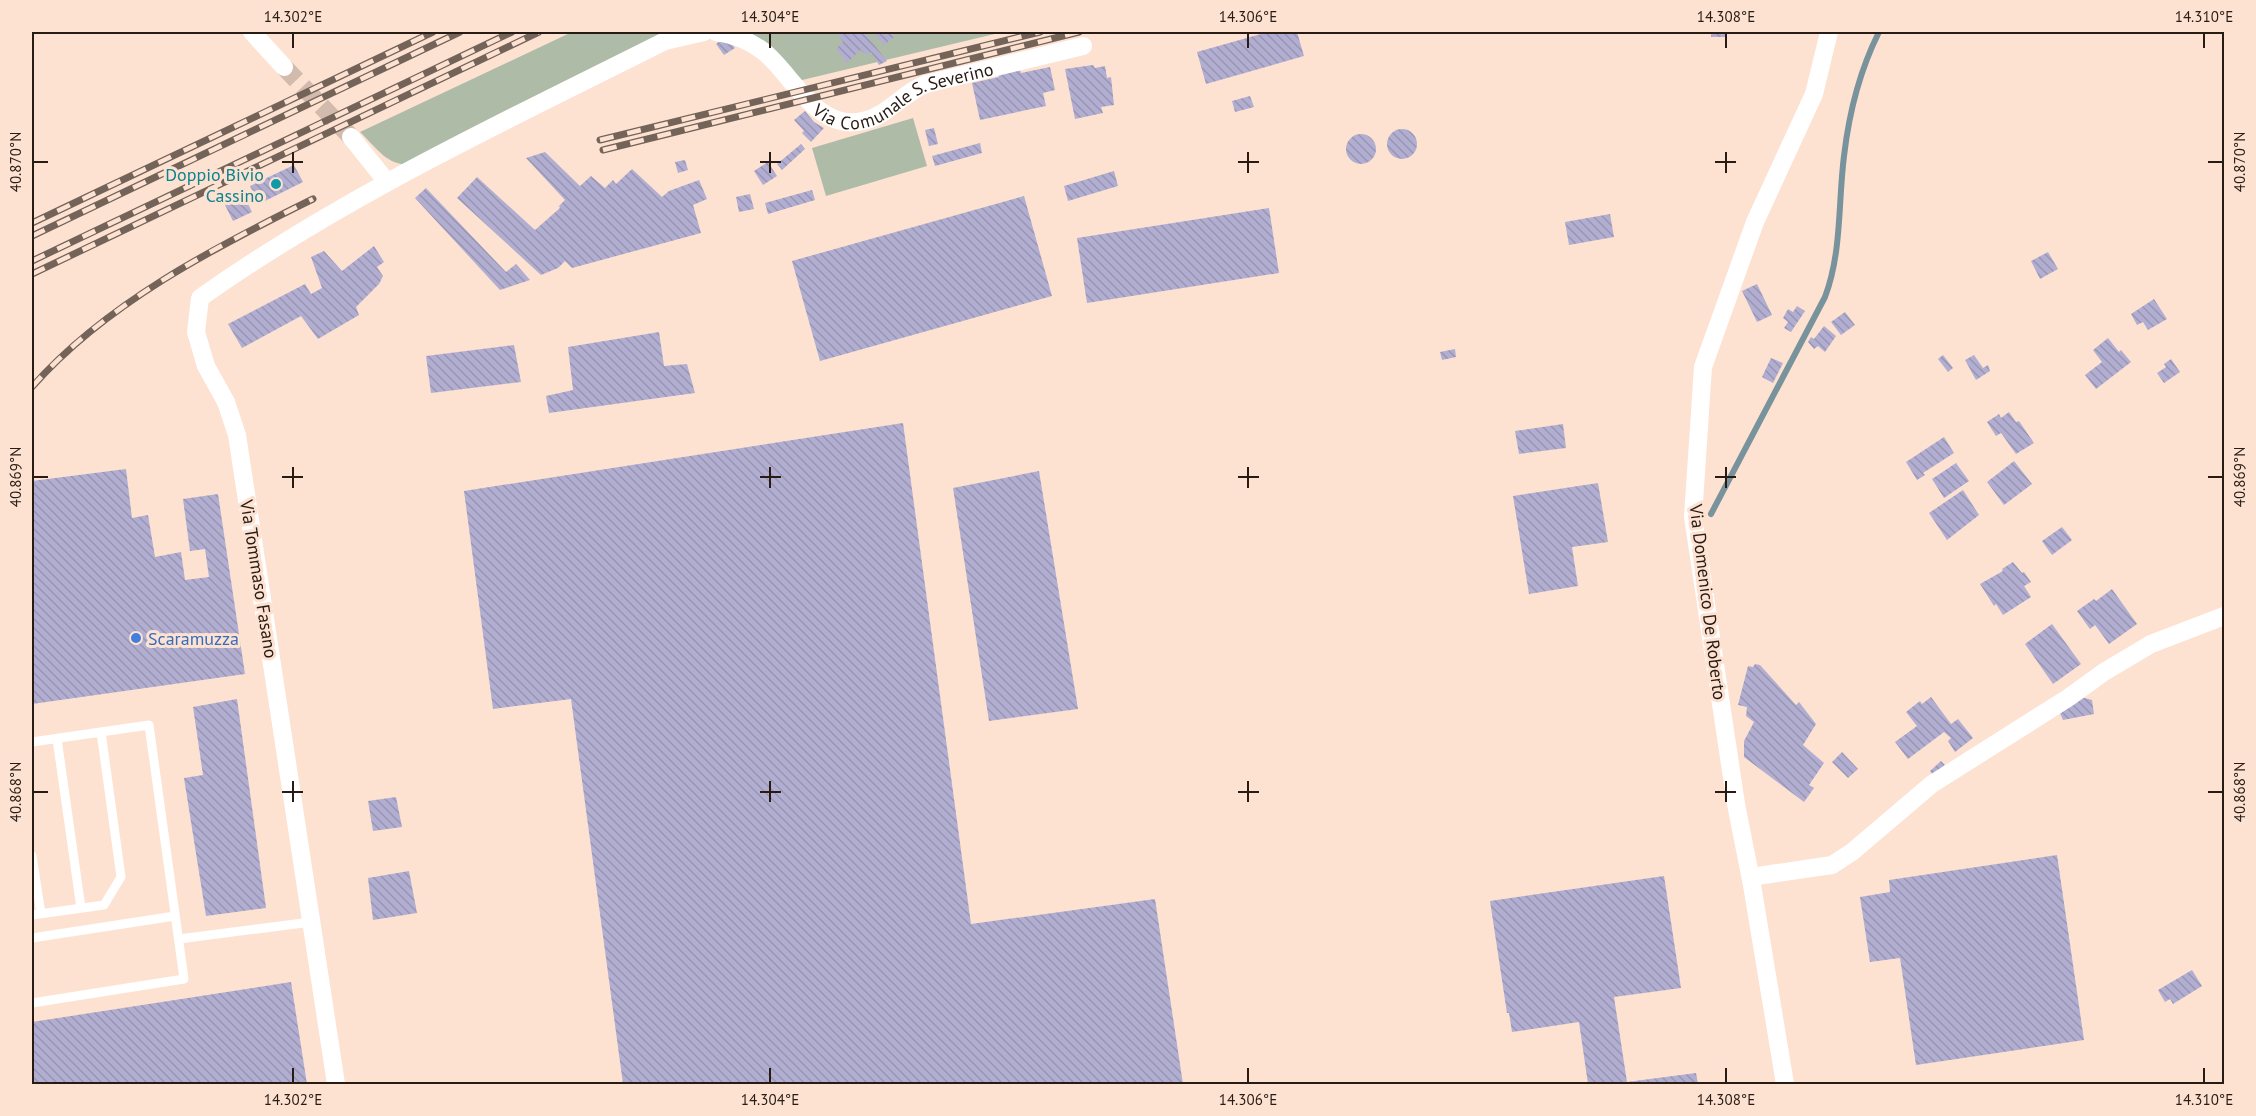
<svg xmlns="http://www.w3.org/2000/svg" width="2256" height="1116" font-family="'PT Sans',sans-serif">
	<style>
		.grass { fill: #aebca7 }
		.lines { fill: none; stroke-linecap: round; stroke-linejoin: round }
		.stream { stroke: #78939c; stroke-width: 6 }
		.building { fill: url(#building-back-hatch) }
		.street-tunnel { stroke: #d2baac; stroke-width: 18; stroke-dasharray: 18 9; stroke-linecap: butt }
		.lane { stroke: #fff; stroke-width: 9 }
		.street { stroke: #fff; stroke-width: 18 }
		.rail-casing { stroke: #746359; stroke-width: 7 }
		.rail { stroke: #fde2d2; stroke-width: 4.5; stroke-dasharray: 14; stroke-linecap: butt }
		.ticks { fill: none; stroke: #271b14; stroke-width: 2 }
		.culture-dot { fill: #0f9aa8; stroke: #fde2d2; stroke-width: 2 }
		.shop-dot { fill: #3f7fe0; stroke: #fde2d2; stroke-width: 2 }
		.labels { text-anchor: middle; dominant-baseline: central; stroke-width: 6; stroke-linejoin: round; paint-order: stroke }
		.street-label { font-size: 18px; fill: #271b14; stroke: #fde2d2 }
		.culture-label { font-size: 18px; fill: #0d838f; stroke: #fde2d2; text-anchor: end }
		.shop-label { font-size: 18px; fill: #366cbe; stroke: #fde2d2; text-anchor: start }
		.neatline { fill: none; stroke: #271b14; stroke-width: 2 }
		.ticks-label { font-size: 15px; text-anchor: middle; fill: #271b14 }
	</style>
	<defs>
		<pattern id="building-back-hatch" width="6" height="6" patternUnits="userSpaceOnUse" patternTransform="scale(1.5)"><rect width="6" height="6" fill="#b1aed1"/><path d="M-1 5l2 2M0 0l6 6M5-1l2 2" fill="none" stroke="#9895b3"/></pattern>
	</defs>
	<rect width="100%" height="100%" fill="#fde2d2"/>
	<!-- grass -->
	<path class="grass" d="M 572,32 L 680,32 L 408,164 C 387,166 375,146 360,132 Z
		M 750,32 L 1003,32 L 798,81 Z
		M 913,118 L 927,166 L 826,196 L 812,148 Z"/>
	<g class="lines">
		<!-- stream -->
		<path class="stream" d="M 1711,514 L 1825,297 C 1842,252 1838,203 1844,156 C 1849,113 1860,70 1879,32"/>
	</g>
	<!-- building -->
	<path class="building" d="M 838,32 L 864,32 L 887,61 L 879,65 L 871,52 L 867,55 L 860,50 L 847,63 L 836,49 L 843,42 L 837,33 Z
		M 873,32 L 890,32 L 894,37 L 884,45 Z
		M 1268,32 L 1297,32 L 1304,56 L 1206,84 L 1197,52 Z
		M 1711,32 L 1725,32 L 1725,37 L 1711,37 Z
		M 726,36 L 735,48 L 724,55 L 716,44 Z
		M 1093,65 L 1095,68 L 1105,66 L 1107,78 L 1111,77 L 1114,105 L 1101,107 L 1103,113 L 1075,119 L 1065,69 Z
		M 1050,67 L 1055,90 L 1043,93 L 1046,106 L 980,120 L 972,83 L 999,77 L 998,75 L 1020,70 L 1021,73 Z
		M 1250,96 L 1254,107 L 1235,112 L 1232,101 Z
		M 805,111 L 814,122 L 824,128 L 811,142 L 802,133 L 804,131 L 794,120 Z
		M 934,128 L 938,144 L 929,146 L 925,130 Z
		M1387 144a15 15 0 1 1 30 0a15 15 0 1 1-30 0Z
		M1346 149a15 15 0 1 1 30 0a15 15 0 1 1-30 0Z
		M 980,143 L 982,153 L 935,166 L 932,156 Z
		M 801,144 L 805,149 L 782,170 L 777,164 Z
		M 545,152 L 580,186 L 591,176 L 605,188 L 613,180 L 616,184 L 632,169 L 662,197 L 669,191 L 699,180 L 707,199 L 693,205 L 701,233 L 572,268 L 565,261 L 558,268 L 541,275 L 457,198 L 477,177 L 535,230 L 560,208 L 559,206 L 565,200 L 526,158 Z
		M 685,160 L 688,170 L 678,173 L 675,162 Z
		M 768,162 L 777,176 L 763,185 L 754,171 Z
		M 294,165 L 303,182 L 259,204 L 250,186 Z
		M 1114,171 L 1118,186 L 1068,201 L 1064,186 Z
		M 426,188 L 506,272 L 516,264 L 530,280 L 500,290 L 415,198 Z
		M 241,190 L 252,212 L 233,221 L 222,199 Z
		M 812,190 L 815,200 L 768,214 L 765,203 Z
		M 750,194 L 754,209 L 739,212 L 736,197 Z
		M 1024,196 L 1052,296 L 820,361 L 792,261 Z
		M 1269,208 L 1279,273 L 1087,303 L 1077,238 Z
		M 1610,214 L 1614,237 L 1569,245 L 1565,222 Z
		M 374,246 L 384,262 L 377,267 L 383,276 L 379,284 L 356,307 L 359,315 L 318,339 L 301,316 L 242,348 L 228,324 L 305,284 L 311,294 L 322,288 L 311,257 L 324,251 L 342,271 Z
		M 2048,252 L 2058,269 L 2040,279 L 2031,261 Z
		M 1757,284 L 1772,315 L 1757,322 L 1742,291 Z
		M 2154,299 L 2167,319 L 2148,330 L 2143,322 L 2137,325 L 2131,314 Z
		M 1797,306 L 1805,311 L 1791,332 L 1784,328 L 1788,322 L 1783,318 L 1788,309 L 1793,312 Z
		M 1845,312 L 1855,325 L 1841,335 L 1831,322 Z
		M 1824,326 L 1836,336 L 1825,352 L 1818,346 L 1814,349 L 1808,342 L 1811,337 L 1814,339 Z
		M 659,332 L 664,366 L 687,364 L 695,393 L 549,413 L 546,396 L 573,390 L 568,347 Z
		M 2108,338 L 2119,352 L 2121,350 L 2131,362 L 2096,389 L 2085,375 L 2102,362 L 2093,350 Z
		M 514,345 L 521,382 L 431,393 L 426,356 Z
		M 1455,349 L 1456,357 L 1442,360 L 1440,352 Z
		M 1943,355 L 1953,368 L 1948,372 L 1938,359 Z
		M 1974,355 L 1983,368 L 1988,365 L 1990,371 L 1976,380 L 1965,360 Z
		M 1771,358 L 1783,363 L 1773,383 L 1762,377 Z
		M 2171,359 L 2180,372 L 2164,383 L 2157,373 L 2166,367 L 2164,364 Z
		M 2009,412 L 2016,422 L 2019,421 L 2034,443 L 2016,454 L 2001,433 L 1996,436 L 1987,422 L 1999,414 L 2001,418 Z
		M 903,423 L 971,924 L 1155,899 L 1183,1084 L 623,1084 L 571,699 L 493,709 L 464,491 Z
		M 1563,424 L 1566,448 L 1519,454 L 1515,431 Z
		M 1944,437 L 1954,453 L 1923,473 L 1925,475 L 1917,480 L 1906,462 Z
		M 2014,461 L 2032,484 L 2004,505 L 1987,482 Z
		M 1956,463 L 1969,481 L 1944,498 L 1932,479 Z
		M 126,469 L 132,518 L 148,515 L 155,557 L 181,552 L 185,580 L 209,577 L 205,549 L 190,551 L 183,499 L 218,494 L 245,674 L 32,704 L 32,481 Z
		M 1039,471 L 1078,709 L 989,721 L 953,488 Z
		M 1598,483 L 1608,542 L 1572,547 L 1578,586 L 1529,594 L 1513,496 Z
		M 1963,490 L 1979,515 L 1947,540 L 1929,513 Z
		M 2062,527 L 2072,540 L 2052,555 L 2042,541 Z
		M 2013,562 L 2022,573 L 2024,572 L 2031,582 L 2024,586 L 2031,597 L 2003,615 L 1996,604 L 1994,606 L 1980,584 L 2003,571 L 2002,569 Z
		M 2112,589 L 2137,624 L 2109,644 L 2095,625 L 2090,629 L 2077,611 L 2094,599 L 2096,601 Z
		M 2052,624 L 2081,664 L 2053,684 L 2025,644 Z
		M 1755,664 L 1760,665 L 1796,705 L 1799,702 L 1816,724 L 1803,745 L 1824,763 L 1809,785 L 1814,788 L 1804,802 L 1744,757 L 1744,741 L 1754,722 L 1746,716 L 1747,707 L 1738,705 L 1748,666 L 1753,667 Z
		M 1931,697 L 1951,724 L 1958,719 L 1973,738 L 1955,752 L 1948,741 L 1951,738 L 1944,732 L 1908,759 L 1895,742 L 1917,726 L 1906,712 L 1920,701 L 1922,704 Z
		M 2081,697 L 2092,700 L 2094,714 L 2063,720 L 2059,711 Z
		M 237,699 L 266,908 L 206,916 L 184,778 L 203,775 L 193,707 Z
		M 1842,752 L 1858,769 L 1848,778 L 1832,762 Z
		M 1941,761 L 1945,765 L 1933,775 L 1930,771 Z
		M 396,797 L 402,827 L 373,831 L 368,801 Z
		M 2057,855 L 2084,1040 L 1916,1065 L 1900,958 L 1870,962 L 1860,897 L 1890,892 L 1889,880 Z
		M 409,871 L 417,913 L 373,920 L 368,878 Z
		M 1664,876 L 1681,988 L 1614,997 L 1627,1082 L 1696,1073 L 1698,1084 L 1588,1084 L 1579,1022 L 1512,1032 L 1509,1013 L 1507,1013 L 1490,901 Z
		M 2192,970 L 2202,986 L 2173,1004 L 2170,999 L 2165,1002 L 2158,990 Z
		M 291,982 L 307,1084 L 32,1084 L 32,1022 Z"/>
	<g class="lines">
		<!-- street-tunnel -->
		<path class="street-tunnel" d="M 284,67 L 351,137"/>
		<!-- lane -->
		<path class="lane" d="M 57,739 L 81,908
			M 32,742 L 149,725 L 184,979 L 32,1003
			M 32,856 L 41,914
			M 32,915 L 104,905 L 121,877 L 101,732
			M 32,938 L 175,916
			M 179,939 L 311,922"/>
		<!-- street -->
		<g class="street">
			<path d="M 252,32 L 284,67"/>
			<path id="s1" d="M 716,32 C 732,34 750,41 763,51 C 793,75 817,132 863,121 C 888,116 902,93 926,84 L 1083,46"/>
			<path d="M 351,137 L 387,182"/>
			<path d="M 1751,877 L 1832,865 L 1852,852 L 1932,784 L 2068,698 L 2104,672 L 2151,644 L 2224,616"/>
			<path d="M 336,1084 L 237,435 L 226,402 L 206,366 L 196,332 L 200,298 C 345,195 508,120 665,41 L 704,32"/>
			<path d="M 1785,1084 L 1752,885 L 1736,804 L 1693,517 L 1703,367 L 1755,222 L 1814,94 L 1829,32"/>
		</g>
		<!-- rail casing -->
		<g class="rail-casing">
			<path id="rail" d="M 600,140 L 1040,32
				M 603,150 L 1079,32
				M 32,223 L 433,32
				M 32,236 L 460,32
				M 32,261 L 512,32
				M 32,274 L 539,32
				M 32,387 C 105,304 215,247 313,199"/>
		</g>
		<!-- rail -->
		<use href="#rail" class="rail"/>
	</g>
	<!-- ticks -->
	<path class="ticks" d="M 293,33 L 293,48M 770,33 L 770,48M 1248,33 L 1248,48M 1726,33 L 1726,48M 2204,33 L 2204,48M 293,152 L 293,173M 770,152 L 770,173M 1248,152 L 1248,173M 1726,152 L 1726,173M 33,162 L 48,162M 282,162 L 303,162M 760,162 L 781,162M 1238,162 L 1259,162M 1715,162 L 1736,162M 2208,162 L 2223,162M 293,467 L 293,488M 770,467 L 770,488M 1248,467 L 1248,488M 1726,467 L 1726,488M 33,477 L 48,477M 282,477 L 303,477M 760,477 L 781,477M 1238,477 L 1259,477M 1715,477 L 1736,477M 2208,477 L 2223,477M 293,781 L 293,802M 770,781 L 770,802M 1248,781 L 1248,802M 1726,781 L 1726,802M 33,792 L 48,792M 282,792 L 303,792M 760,792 L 781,792M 1238,792 L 1259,792M 1715,792 L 1736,792M 2208,792 L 2223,792M 293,1068 L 293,1083M 770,1068 L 770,1083M 1248,1068 L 1248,1083M 1726,1068 L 1726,1083M 2204,1068 L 2204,1083"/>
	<!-- markers -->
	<circle class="culture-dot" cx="276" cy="184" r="6"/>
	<circle class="shop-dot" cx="136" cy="638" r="6"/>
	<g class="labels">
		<!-- street labels -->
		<g class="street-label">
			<text stroke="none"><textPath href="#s1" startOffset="225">Via Comunale S. Severino</textPath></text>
			<text transform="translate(259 579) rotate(81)">Via Tommaso Fasano</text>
			<text transform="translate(1708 602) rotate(83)">Via Domenico De Roberto</text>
		</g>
		<!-- culture labels -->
		<g class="culture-label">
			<text x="264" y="174">Doppio Bivio<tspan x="264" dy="21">Cassino</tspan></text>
		</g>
		<!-- shop labels -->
		<g class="shop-label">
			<text x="148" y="638">Scaramuzza</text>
		</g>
	</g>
	<!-- border -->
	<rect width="2256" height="1116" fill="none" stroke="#fde2d2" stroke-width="66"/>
	<rect x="33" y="33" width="2190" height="1050" class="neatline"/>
	<g class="ticks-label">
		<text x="293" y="22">14.302°E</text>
		<text x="770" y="22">14.304°E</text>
		<text x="1248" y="22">14.306°E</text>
		<text x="1726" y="22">14.308°E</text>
		<text x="2204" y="22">14.310°E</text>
		<text transform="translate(16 162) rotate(-90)" y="5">40.870°N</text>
		<text transform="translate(2240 162) rotate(-90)" y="5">40.870°N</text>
		<text transform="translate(16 477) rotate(-90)" y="5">40.869°N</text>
		<text transform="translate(2240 477) rotate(-90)" y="5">40.869°N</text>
		<text transform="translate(16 792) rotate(-90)" y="5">40.868°N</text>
		<text transform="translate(2240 792) rotate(-90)" y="5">40.868°N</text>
		<text x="293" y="1105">14.302°E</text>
		<text x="770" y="1105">14.304°E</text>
		<text x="1248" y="1105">14.306°E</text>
		<text x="1726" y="1105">14.308°E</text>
		<text x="2204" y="1105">14.310°E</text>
	</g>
</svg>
